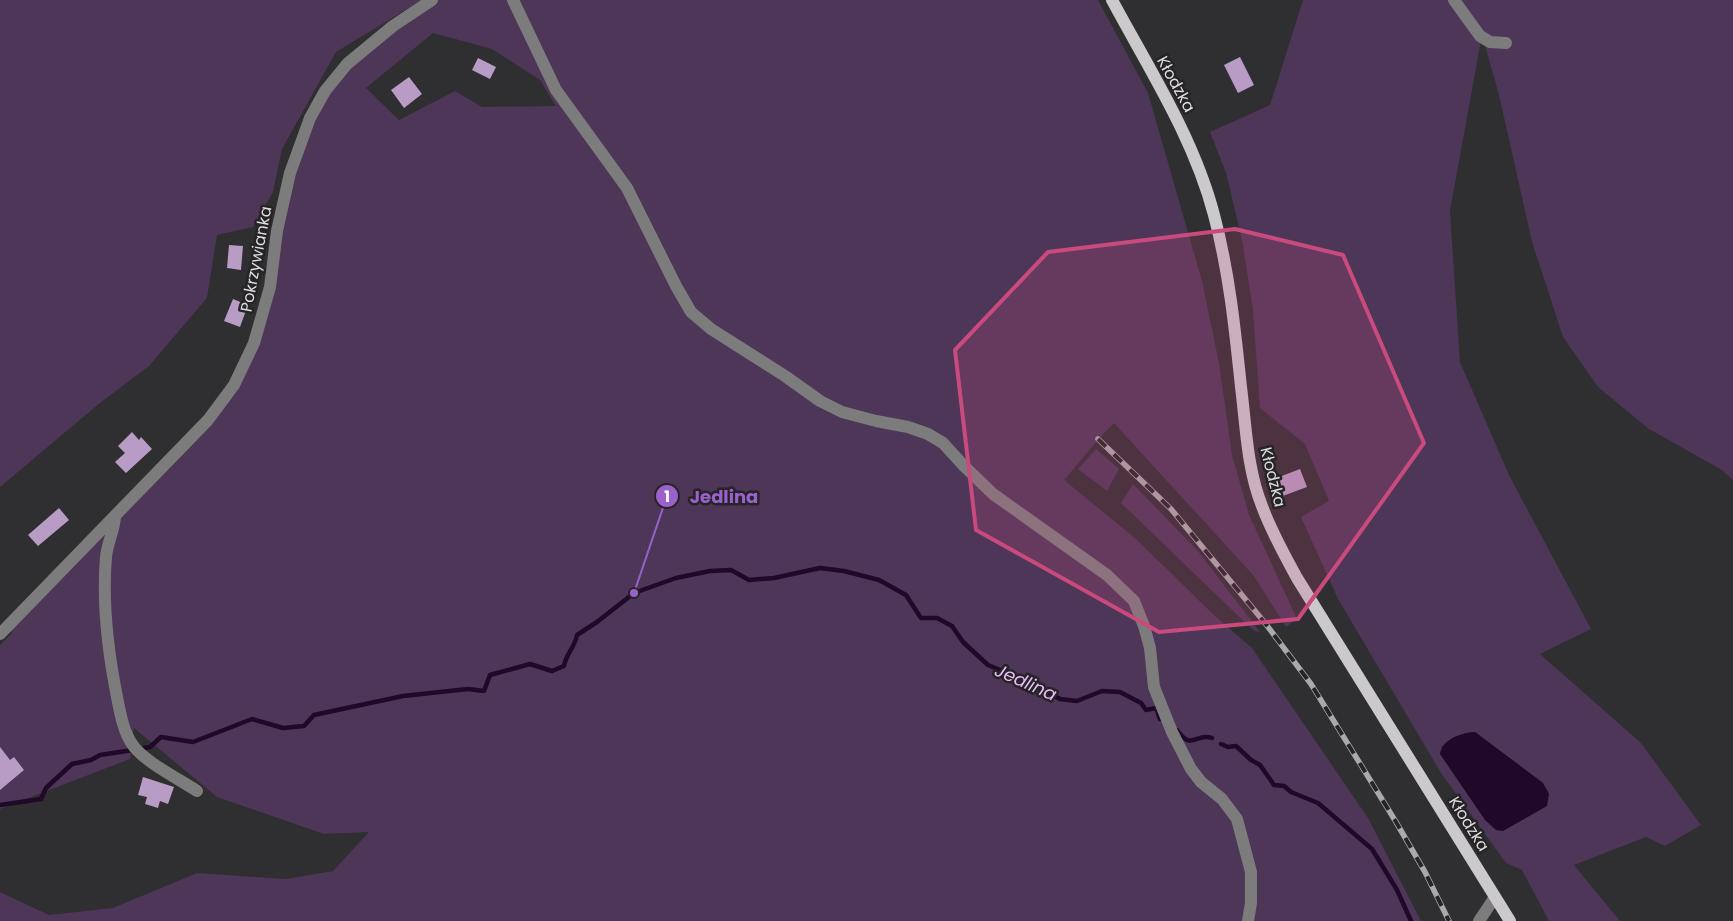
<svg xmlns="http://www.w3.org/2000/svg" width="1733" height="921" font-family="Poppins,sans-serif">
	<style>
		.green { fill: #4d3657; fill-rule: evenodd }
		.water { fill: #1f0828 }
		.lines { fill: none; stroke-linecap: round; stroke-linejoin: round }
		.stream { stroke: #1f0828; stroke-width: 4.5 }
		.building { fill: #b89cc5 }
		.minor { stroke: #7d7c7d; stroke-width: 12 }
		.major { stroke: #cbc9cc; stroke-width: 12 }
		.rail-casing { stroke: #aaa9ab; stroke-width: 5.5 }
		.rail { stroke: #262426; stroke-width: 4; stroke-dasharray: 11; stroke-linecap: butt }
		.marked { fill: #c94a7c; fill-opacity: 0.2; stroke: #c94a7c; stroke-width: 4; stroke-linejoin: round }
		.labels { text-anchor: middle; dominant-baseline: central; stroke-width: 5; stroke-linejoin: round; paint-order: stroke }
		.street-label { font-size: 16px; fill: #dfdedf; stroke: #262426 }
		.water-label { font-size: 18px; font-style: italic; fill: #e7bcfa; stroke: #262426 }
		.leader { fill: none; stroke: #9961c9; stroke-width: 2 }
		.callout-dot { fill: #9961c9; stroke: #262426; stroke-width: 2 }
		.mark-label { font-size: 15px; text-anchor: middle; font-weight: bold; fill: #fff }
		.callout-label { font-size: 18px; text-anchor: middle; font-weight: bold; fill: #9961c9; stroke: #262426; stroke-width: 5; stroke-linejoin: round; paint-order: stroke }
	</style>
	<rect width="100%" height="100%" fill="#2f2e30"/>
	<!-- green -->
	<path class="green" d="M 0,0 L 422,0 L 336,52 L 282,149 L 273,192 L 253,227 L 217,235 L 207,298 L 149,366 L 100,403 L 0,487 Z
		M 439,0 L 1098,0 L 1148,93 L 1202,281 L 1219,363 L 1232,455 L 1249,515 L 1297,619 L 1286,627 L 1254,576 L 1114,423 L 1104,433 L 1064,480 L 1136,539 L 1216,617 L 1252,648 L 1368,818 L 1421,921 L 0,921 L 0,892 L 49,915 L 113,908 L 197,873 L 286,879 L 333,871 L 369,832 L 324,834 L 217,797 L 134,728 L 130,759 L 0,809 L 0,645 L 12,633 L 11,626 L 236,387 L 280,232 L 294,174 L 325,97 L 350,66 L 428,5 ZM 433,33 L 492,49 L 540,80 L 556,106 L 482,107 L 455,91 L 399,120 L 366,88 Z
		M 1303,0 L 1733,0 L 1733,480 L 1722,470 L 1649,429 L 1598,387 L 1563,337 L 1532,242 L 1499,95 L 1482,35 L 1450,211 L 1460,362 L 1509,475 L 1591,629 L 1540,654 L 1641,743 L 1701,825 L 1665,846 L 1646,837 L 1574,865 L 1620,921 L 1549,921 L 1522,870 L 1506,863 L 1441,773 L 1338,599 L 1301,517 L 1329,501 L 1305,444 L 1260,408 L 1253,310 L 1242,240 L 1226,173 L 1210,132 L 1270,105 ZM 1475,732 L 1543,783 L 1549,794 L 1441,747 C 1451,738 1462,733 1475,732 Z
		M 1096,449 L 1119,469 L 1107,491 L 1078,469 Z
		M 1133,484 L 1198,551 L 1260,632 L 1254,631 L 1121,503 Z"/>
	<!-- water -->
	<path class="water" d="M 1475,732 L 1543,783 L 1549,794 L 1547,806 L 1503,831 L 1496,830 L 1485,820 L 1440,754 C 1442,739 1461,733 1475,732 Z"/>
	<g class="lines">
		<!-- stream -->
		<path class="stream" d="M 1177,730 C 1192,752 1196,732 1212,738
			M 1221,744 L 1228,747 L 1236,746 L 1251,760 L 1260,765 L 1274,785 L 1284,786 L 1291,792 L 1318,803 L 1372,849 L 1397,890 L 1411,921
			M 144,748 L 150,747 L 161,737 L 193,742 L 252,719 L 283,728 L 304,726 L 314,715 L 403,696 L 468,689 L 484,691 L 490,675 L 530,664 L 552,671 L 564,666 C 566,654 575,647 577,635 L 597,622 L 634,593 L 676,578 L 710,571 L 731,570 L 749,580 L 774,578 L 820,568 L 844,571 L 879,580 L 906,595 L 921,618 L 937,618 L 952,626 L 963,642 L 988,665 L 1027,681 L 1060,699 L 1077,701 L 1102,691 L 1120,692 L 1141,703 L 1146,710 L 1156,708 L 1160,719
			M 0,805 L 41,799 L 46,788 L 72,764 L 91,760 L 100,755 L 133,750"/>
	</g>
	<!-- building -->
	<path class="building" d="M 1240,57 L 1254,85 L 1238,93 L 1224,65 Z
		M 478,58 L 496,67 L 490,79 L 472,70 Z
		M 409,77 L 422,94 L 404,108 L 391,90 Z
		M 229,245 L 243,246 L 241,270 L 227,268 Z
		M 233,299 L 248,305 L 240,327 L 224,321 Z
		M 132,432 L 139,440 L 141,437 L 152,449 L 126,473 L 115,462 L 125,453 L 118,446 Z
		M 1300,469 L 1307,487 L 1280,497 L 1274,479 Z
		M 59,508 L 69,520 L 38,546 L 28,535 Z
		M 0,747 L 10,760 L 14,757 L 24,770 L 0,790 Z
		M 143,777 L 174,787 L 168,804 L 160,801 L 158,808 L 145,804 L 147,797 L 138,795 Z"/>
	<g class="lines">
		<!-- minor -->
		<path class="minor" d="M 513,0 L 556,90 L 627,188 L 676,286 L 691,312 L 711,329 L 785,376 L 820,401 L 842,412 L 876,421 L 908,427 L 928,434 L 943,443 L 963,465 L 993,494 L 1107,575 L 1134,601 L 1144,626 L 1150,648 L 1154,687 L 1172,732 L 1191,769 L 1201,782 L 1222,799 L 1237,819 L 1251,872 L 1251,903 L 1248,921
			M 1454,0 L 1480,36 L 1490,42 L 1506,43
			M 115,517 C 114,531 107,544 106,557 C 102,604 108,652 117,697 C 120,712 123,731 132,744 C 143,761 179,779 197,791
			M 0,634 L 208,420 L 234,385 L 254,343 L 270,287 L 277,231 L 290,173 L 310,118 L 325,91 L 347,64 L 393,26 L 432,0
			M 1479,921 L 1495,897"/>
		<!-- major -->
		<path class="major" d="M 1112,0 C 1149,69 1194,138 1214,215 C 1229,271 1235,329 1241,387 C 1246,426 1247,469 1262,506 C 1271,531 1284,554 1297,578 L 1510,921"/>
		<!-- rail casing -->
		<g class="rail-casing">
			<path id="rail" d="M 1098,439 L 1171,509 L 1265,623 L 1311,684 L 1396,822 L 1425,872 L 1449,921"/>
		</g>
		<!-- rail -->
		<use href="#rail" class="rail"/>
	</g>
	<!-- marked area -->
	<path class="marked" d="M 1235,229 L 1343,255 L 1424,443 L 1298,619 L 1159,632 L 976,530 L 955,350 L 1048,252 Z"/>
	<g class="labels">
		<!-- street labels -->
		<g class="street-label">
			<text transform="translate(1176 84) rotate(61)">Kłodzka</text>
			<text transform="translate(256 259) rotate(-79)">Pokrzywianka</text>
			<text transform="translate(1273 477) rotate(76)">Kłodzka</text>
			<text transform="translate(1469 824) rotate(58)">Kłodzka</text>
		</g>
		<!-- water labels -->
		<g class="water-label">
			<text transform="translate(1026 682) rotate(24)">Jedlina</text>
		</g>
	</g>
	<!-- callouts -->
	<path class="leader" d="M634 593L667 496"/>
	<g class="callout-dot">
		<circle cx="634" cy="593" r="5"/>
		<circle cx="667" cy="496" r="12"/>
	</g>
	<g class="mark-label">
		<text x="667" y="502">1</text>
	</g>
	<g class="callout-label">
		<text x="724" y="503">Jedlina</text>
	</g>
</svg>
